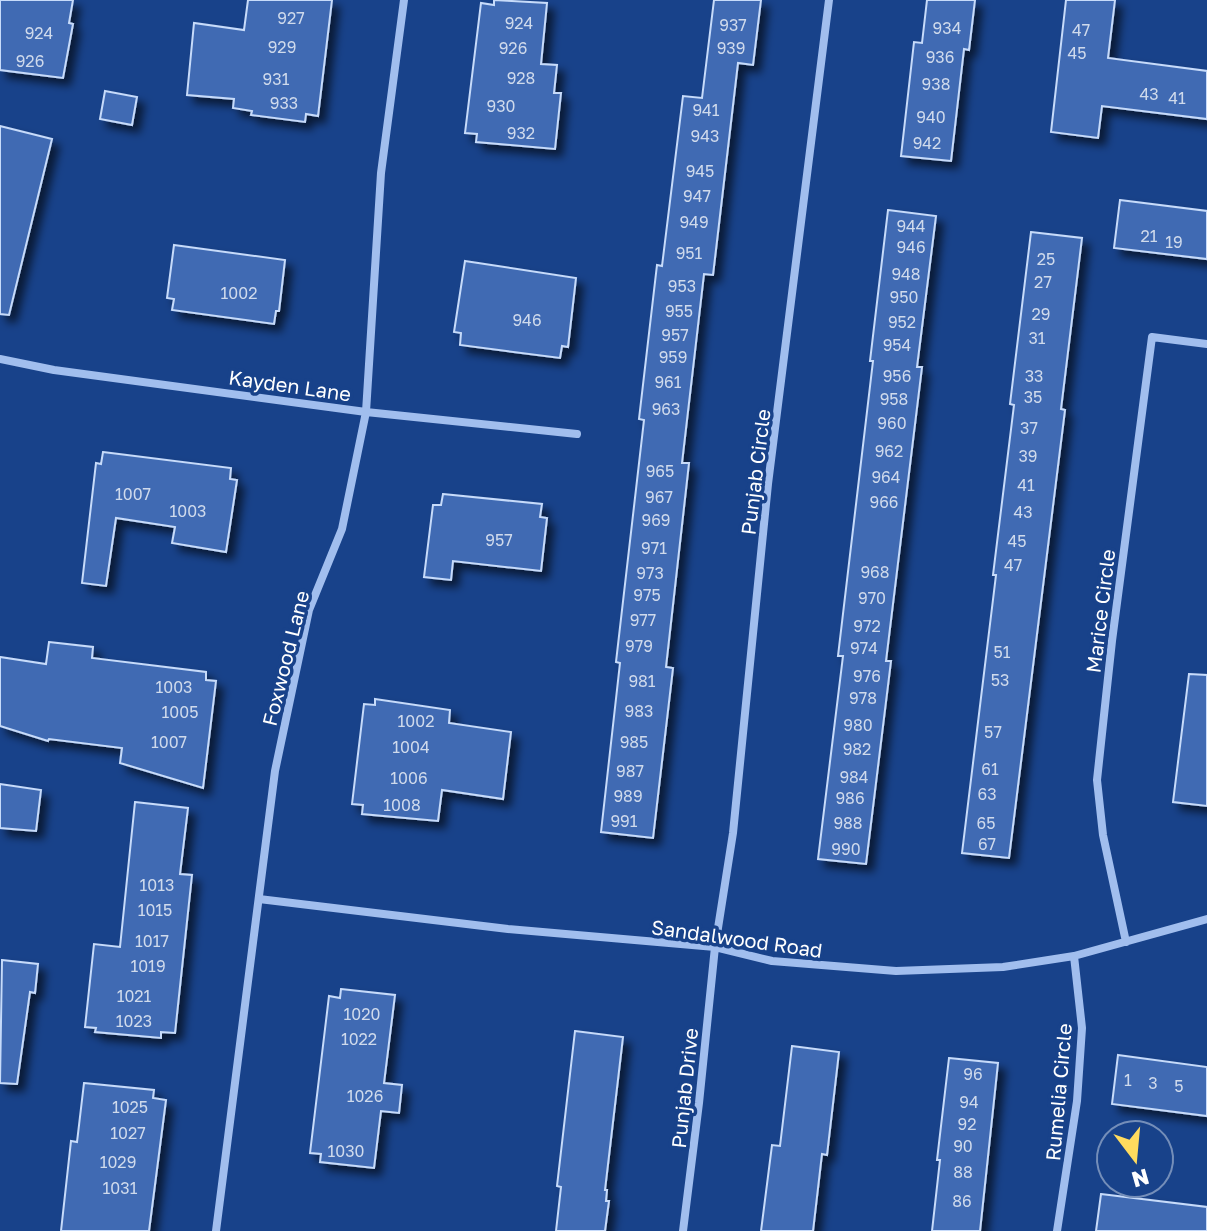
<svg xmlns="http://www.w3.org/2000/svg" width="1207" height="1231" font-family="'Golos Text',sans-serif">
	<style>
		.building { fill: #406bb3; stroke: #c7dbfa; stroke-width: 2; filter: url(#shadow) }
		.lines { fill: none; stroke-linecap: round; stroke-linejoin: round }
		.minor { stroke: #a1beee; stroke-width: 8 }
		.labels { text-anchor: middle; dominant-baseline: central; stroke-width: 7; stroke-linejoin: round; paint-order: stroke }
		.number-label { font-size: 16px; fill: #cfdaec }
		.street-label { font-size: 20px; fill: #fff; stroke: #18428a }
	</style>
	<defs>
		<filter id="shadow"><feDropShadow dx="7" dy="7" stdDeviation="4" flood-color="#0009"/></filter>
	</defs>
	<rect width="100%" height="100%" fill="#18428a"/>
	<!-- building -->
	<path class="building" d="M 0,0 L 73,0 L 69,23 L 73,24 L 63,78 L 0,70 Z
		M 248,0 L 332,0 L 318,116 L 306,114 L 305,122 L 251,115 L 252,111 L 233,108 L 234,99 L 187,95 L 194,23 L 244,30 Z
		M 494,0 L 547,3 L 541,64 L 557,65 L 554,93 L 561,93 L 555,149 L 476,142 L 477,134 L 465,133 L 481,3 L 494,5 Z
		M 714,0 L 761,0 L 753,65 L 738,63 L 713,275 L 704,274 L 682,463 L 689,463 L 666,667 L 673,668 L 653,838 L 601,832 L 620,663 L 616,662 L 644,420 L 639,419 L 657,265 L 662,266 L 683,96 L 702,98 Z
		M 927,0 L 975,0 L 969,50 L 964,49 L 951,161 L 901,156 L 914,42 L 922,43 Z
		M 1066,0 L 1115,0 L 1108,58 L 1207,71 L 1207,119 L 1102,106 L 1098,138 L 1051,132 Z
		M 105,91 L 137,97 L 132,125 L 100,119 Z
		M 0,126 L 52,139 L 9,315 L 0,314 Z
		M 1120,200 L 1207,211 L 1207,259 L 1114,248 Z
		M 888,210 L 936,216 L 917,367 L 922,367 L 886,661 L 891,661 L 866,864 L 818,859 L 843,656 L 838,656 L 873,361 L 870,361 Z
		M 1031,232 L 1082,238 L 1061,409 L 1065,410 L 1009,858 L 962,853 L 996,575 L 993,575 L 1014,405 L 1010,404 Z
		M 174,245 L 285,260 L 279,311 L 276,311 L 274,324 L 172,310 L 174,299 L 167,298 Z
		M 465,261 L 576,278 L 568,347 L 562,346 L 560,358 L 460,345 L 461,333 L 454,332 Z
		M 103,452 L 231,468 L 230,479 L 237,480 L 226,552 L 172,543 L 175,527 L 116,518 L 106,586 L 82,583 L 96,463 L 101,464 Z
		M 443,494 L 542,504 L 540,517 L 547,518 L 541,571 L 453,561 L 451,580 L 424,577 L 433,505 L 441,505 Z
		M 49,642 L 93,647 L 92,658 L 206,672 L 206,680 L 216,681 L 203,788 L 120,763 L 122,748 L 49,739 L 48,741 L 0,726 L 0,657 L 46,664 Z
		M 1189,674 L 1207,675 L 1207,806 L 1173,802 Z
		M 375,699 L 450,710 L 449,723 L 511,732 L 503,799 L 442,790 L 438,821 L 362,814 L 363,805 L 352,804 L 364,704 L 375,705 Z
		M 0,784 L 41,790 L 36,831 L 0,828 Z
		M 135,802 L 188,808 L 180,874 L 192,875 L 175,1033 L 161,1032 L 161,1038 L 95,1032 L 96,1028 L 85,1027 L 94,944 L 120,947 Z
		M 2,960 L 38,964 L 35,993 L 30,992 L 17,1084 L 0,1083 Z
		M 341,989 L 395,995 L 384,1083 L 402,1085 L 399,1113 L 381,1111 L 374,1168 L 320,1162 L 321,1154 L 310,1153 L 329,996 L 340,998 Z
		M 575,1031 L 623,1037 L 605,1190 L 607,1190 L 606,1201 L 609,1201 L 605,1231 L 556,1231 L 561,1187 L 557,1186 Z
		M 792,1046 L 839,1052 L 827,1155 L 822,1154 L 813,1231 L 761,1231 L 772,1145 L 780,1146 Z
		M 1118,1055 L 1207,1067 L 1207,1116 L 1112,1104 Z
		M 949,1058 L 998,1063 L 980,1231 L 932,1231 L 940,1160 L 937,1160 Z
		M 84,1083 L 154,1090 L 153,1098 L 166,1100 L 149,1231 L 61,1231 L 71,1141 L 77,1142 Z
		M 1101,1194 L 1207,1207 L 1207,1231 L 1096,1231 Z"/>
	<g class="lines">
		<!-- minor -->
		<path class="minor" d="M 0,359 L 54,370 L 366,412 L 577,434
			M 259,899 L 508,929 L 715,947 L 772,961 L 896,971 L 1003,967 L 1074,956 L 1207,919
			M 1126,942 L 1103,835 L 1097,780 L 1112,641 L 1152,337 L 1207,344
			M 216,1231 L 275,771 L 309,610 L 342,529 L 366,412 L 381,173 L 404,0
			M 683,1231 L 699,1103 L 715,947 L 733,833 L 768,484 L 829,0
			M 1057,1231 L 1077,1101 L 1082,1028 L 1074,956"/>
	</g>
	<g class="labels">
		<!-- number labels -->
		<g class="number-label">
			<text x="291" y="18">927</text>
			<text x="519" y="23">924</text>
			<text x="733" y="25">937</text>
			<text x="947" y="28">934</text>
			<text x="1081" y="30">47</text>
			<text x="39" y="33">924</text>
			<text x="282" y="47">929</text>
			<text x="513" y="48">926</text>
			<text x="731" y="48">939</text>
			<text x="1077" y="53">45</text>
			<text x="940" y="57">936</text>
			<text x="30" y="61">926</text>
			<text x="521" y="78">928</text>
			<text x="276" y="79">931</text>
			<text x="936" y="84">938</text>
			<text x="1149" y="94">43</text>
			<text x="1177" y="98">41</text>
			<text x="284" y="103">933</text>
			<text x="501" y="106">930</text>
			<text x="706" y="110">941</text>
			<text x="931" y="117">940</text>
			<text x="521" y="133">932</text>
			<text x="705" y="136">943</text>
			<text x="927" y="143">942</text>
			<text x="700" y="171">945</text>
			<text x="697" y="196">947</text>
			<text x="694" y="222">949</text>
			<text x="911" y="226">944</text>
			<text x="1149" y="236">21</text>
			<text x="1174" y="242">19</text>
			<text x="911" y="247">946</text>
			<text x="689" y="253">951</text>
			<text x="1046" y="259">25</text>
			<text x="906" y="274">948</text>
			<text x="1043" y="282">27</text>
			<text x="682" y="286">953</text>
			<text x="239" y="293">1002</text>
			<text x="904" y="297">950</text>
			<text x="679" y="311">955</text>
			<text x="1041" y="314">29</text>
			<text x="527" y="320">946</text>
			<text x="902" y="322">952</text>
			<text x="675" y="335">957</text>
			<text x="1037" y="338">31</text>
			<text x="897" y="345">954</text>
			<text x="673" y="357">959</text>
			<text x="897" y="376">956</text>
			<text x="1034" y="376">33</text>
			<text x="668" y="382">961</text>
			<text x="1033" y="397">35</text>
			<text x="894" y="399">958</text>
			<text x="666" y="409">963</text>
			<text x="892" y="423">960</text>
			<text x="1029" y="428">37</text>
			<text x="889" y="451">962</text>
			<text x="1028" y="456">39</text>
			<text x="660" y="471">965</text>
			<text x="886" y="477">964</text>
			<text x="1026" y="485">41</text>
			<text x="133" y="494">1007</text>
			<text x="659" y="497">967</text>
			<text x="884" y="502">966</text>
			<text x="188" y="511">1003</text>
			<text x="1023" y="512">43</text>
			<text x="656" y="520">969</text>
			<text x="499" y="540">957</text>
			<text x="1017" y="541">45</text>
			<text x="654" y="548">971</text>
			<text x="1013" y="565">47</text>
			<text x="875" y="572">968</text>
			<text x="650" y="573">973</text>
			<text x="647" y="595">975</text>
			<text x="872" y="598">970</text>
			<text x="643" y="620">977</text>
			<text x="867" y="626">972</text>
			<text x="639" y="646">979</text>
			<text x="864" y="648">974</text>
			<text x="1002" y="652">51</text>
			<text x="867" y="676">976</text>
			<text x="1000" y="680">53</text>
			<text x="642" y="681">981</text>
			<text x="174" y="687">1003</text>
			<text x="863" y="698">978</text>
			<text x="639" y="711">983</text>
			<text x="180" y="712">1005</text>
			<text x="416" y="721">1002</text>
			<text x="858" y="725">980</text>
			<text x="993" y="732">57</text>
			<text x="169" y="742">1007</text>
			<text x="634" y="742">985</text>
			<text x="411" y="747">1004</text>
			<text x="857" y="749">982</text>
			<text x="990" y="769">61</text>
			<text x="630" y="771">987</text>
			<text x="854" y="777">984</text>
			<text x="409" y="778">1006</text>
			<text x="987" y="794">63</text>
			<text x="628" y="796">989</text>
			<text x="850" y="798">986</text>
			<text x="402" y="805">1008</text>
			<text x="624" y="821">991</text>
			<text x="848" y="823">988</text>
			<text x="986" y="823">65</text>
			<text x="987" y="844">67</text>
			<text x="846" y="849">990</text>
			<text x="157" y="885">1013</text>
			<text x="155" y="910">1015</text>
			<text x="152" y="941">1017</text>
			<text x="148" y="966">1019</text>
			<text x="134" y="996">1021</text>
			<text x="362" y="1014">1020</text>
			<text x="134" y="1021">1023</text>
			<text x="359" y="1039">1022</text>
			<text x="973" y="1074">96</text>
			<text x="1128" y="1080">1</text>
			<text x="1153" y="1083">3</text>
			<text x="1179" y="1086">5</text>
			<text x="365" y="1096">1026</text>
			<text x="969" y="1102">94</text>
			<text x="130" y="1107">1025</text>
			<text x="967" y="1124">92</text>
			<text x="128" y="1133">1027</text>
			<text x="963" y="1146">90</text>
			<text x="346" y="1151">1030</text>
			<text x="118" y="1162">1029</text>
			<text x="963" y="1172">88</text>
			<text x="120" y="1188">1031</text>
			<text x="962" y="1201">86</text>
		</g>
		<!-- street labels -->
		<g class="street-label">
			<text transform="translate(290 385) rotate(8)">Kayden Lane</text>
			<text transform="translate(755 472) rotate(-83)">Punjab Circle</text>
			<text transform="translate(1100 611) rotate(-83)">Marice Circle</text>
			<text transform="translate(285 658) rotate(-76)">Foxwood Lane</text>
			<text transform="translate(737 938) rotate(8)">Sandalwood Road</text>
			<text transform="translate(684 1088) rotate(-84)">Punjab Drive</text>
			<text transform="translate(1058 1092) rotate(-85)">Rumelia Circle</text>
		</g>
	</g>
	<!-- north arrow -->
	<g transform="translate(1135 1159) rotate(164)"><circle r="38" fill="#18428a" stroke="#748eb9" stroke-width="2"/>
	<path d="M0-6L14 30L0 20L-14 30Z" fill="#ffdb5e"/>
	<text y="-12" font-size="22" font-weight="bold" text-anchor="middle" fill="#ffffff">N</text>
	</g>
</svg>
